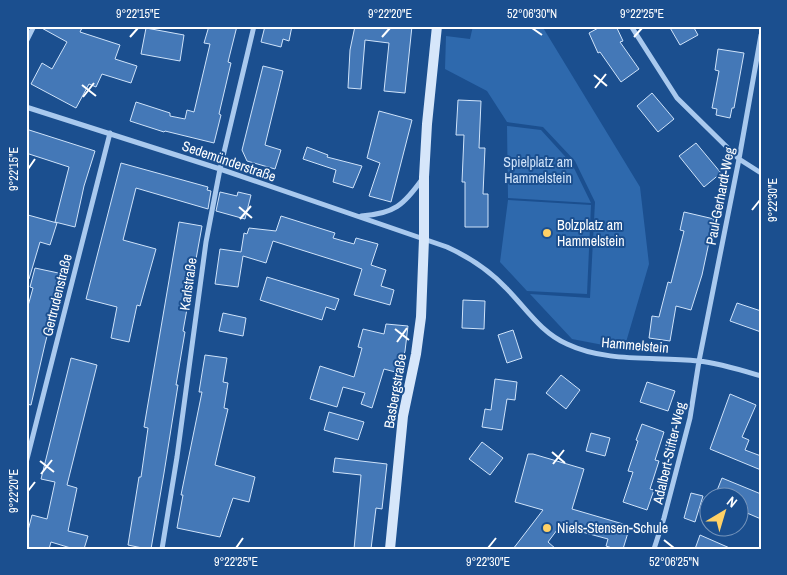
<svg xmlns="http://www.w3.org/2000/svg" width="787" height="575" font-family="'Archivo Narrow',sans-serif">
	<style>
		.green { fill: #2e69ad }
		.building { fill: #4478b7; stroke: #cfe3fa }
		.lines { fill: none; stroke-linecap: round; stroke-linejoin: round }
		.minor { stroke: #a9c9ee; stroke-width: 5 }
		.secondary { stroke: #d6e6fa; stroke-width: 10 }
		.ticks { fill: none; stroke: #fff; stroke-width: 2 }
		.poi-dot { fill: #ffd166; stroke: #1b4f8f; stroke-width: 2 }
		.labels { text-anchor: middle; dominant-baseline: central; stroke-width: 4; stroke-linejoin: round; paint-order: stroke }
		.street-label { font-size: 14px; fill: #fff; stroke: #1b4f8f }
		.park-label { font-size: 14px; fill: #cfe3fa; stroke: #1b4f8f }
		.poi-label { font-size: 14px; fill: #fff; stroke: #1b4f8f; text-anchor: start }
		.neatline { fill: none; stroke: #fff; stroke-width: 2 }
		.ticks-label { font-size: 12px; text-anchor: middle; fill: #fff }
	</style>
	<rect width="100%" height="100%" fill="#1b4f8f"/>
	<!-- green -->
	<path class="green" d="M 473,26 L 542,26 L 640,187 L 649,264 L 624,349 L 572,339 L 530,294 L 590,298 L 595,202 L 575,161 L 543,127 L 507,122 L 487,91 L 445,69 L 446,36 L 470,39 Z
		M 507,126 L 541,130 L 572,164 L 591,203 L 508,198 Z
		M 508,200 L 591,205 L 587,294 L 527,291 L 500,262 Z"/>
	<!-- building -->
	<path class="building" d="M 38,26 L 83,26 L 80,32 L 120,45 L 115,59 L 137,66 L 131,83 L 102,74 L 96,87 L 89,84 L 76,108 L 31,84 L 42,63 L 52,69 L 67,42 Z
		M 209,26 L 237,26 L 228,62 L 231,63 L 219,114 L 221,115 L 214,143 L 165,131 L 164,132 L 130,121 L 136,102 L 170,113 L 170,116 L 185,119 L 187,110 L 194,112 L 210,44 L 204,43 Z
		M 265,26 L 292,26 L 289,41 L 283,39 L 281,47 L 261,42 Z
		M 355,26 L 412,26 L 405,93 L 384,91 L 389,43 L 365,40 L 361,89 L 348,88 L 350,50 Z
		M 602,26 L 616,26 L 623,41 L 620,42 L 639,69 L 621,82 L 600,52 L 598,53 L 589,33 Z
		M 669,26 L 693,26 L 698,35 L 680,45 Z
		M 146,28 L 184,35 L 180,61 L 141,54 Z
		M 718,49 L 744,53 L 734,108 L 732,108 L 730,118 L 716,115 L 717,109 L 712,108 L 719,71 L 715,70 Z
		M 263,66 L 283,71 L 265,145 L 281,150 L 275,169 L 247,161 L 242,150 Z
		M 652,93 L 674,119 L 658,132 L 637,106 Z
		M 458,100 L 481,101 L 479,148 L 485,148 L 483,194 L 488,194 L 488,227 L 465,227 L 465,182 L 462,182 L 464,135 L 456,135 Z
		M 379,111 L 412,120 L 391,202 L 369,196 L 380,163 L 367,158 Z
		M 26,129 L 95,151 L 84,186 L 75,227 L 55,222 L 69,167 L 26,153 Z
		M 696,143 L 721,173 L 704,187 L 679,156 Z
		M 307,147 L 328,155 L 327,157 L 362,166 L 353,188 L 333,182 L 336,170 L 303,159 Z
		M 121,163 L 208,187 L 207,190 L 211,191 L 208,209 L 136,188 L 123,240 L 156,249 L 140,306 L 137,305 L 129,342 L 111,338 L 117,307 L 86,299 Z
		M 220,192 L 237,196 L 238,192 L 251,195 L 245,219 L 216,211 Z
		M 684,212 L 714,219 L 702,275 L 691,310 L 676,306 L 670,341 L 649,338 L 652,316 L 659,317 L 668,282 L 671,283 L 684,231 L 680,230 Z
		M 28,215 L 57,223 L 50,245 L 40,242 L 29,279 L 26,279 L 26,222 Z
		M 281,216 L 335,233 L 333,238 L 354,244 L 356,238 L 378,244 L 371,265 L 386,270 L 381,286 L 394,290 L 390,305 L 354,295 L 362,269 L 273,241 L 266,263 L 243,256 L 238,287 L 215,284 L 220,249 L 241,252 L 244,233 L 247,234 L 249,228 L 276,231 Z
		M 179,222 L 202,226 L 183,331 L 185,332 L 176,385 L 178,385 L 164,473 L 151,549 L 147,549 L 128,545 L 139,477 L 141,477 L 148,428 L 144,427 Z
		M 35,268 L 63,274 L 45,344 L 31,405 L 26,404 L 26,313 L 33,288 L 30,287 Z
		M 267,277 L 339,299 L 335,310 L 326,307 L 322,320 L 260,300 Z
		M 463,300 L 485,301 L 484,329 L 462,328 Z
		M 737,303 L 761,311 L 761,332 L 730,321 Z
		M 223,313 L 246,318 L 243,336 L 219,331 Z
		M 386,324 L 408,326 L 405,351 L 399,373 L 384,369 L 372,408 L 361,404 L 365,393 L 343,387 L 337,407 L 310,399 L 320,366 L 354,377 L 362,348 L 358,347 L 363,329 L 384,334 Z
		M 513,330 L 522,358 L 507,363 L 498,335 Z
		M 205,355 L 227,358 L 223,382 L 228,383 L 224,408 L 228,409 L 215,465 L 255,477 L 249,502 L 233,498 L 220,537 L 177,528 L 183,495 L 181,495 L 202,392 L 199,392 Z
		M 71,358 L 97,365 L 67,485 L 77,488 L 68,531 L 88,536 L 84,549 L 74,549 L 51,542 L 49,549 L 26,549 L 26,538 L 32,515 L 47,519 L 55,482 L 41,479 Z
		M 561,375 L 580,390 L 566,409 L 546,393 Z
		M 495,379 L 517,382 L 515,400 L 507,399 L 502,430 L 482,427 L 485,409 L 491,410 Z
		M 647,382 L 675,391 L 668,411 L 640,402 Z
		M 730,394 L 756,405 L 742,437 L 749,440 L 745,450 L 761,456 L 761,470 L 710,449 Z
		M 329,412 L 364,422 L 358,440 L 324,430 Z
		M 642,424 L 664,432 L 655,460 L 659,461 L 650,489 L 654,490 L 647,510 L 623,502 L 633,472 L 628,471 L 638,441 L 636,440 Z
		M 591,433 L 610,438 L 605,456 L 586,451 Z
		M 482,442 L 503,458 L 490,475 L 469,459 Z
		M 528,454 L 533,454 L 584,469 L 572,509 L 630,526 L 623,549 L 615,549 L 606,546 L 608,539 L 560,526 L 548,542 L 556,549 L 513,549 L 543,510 L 515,502 Z
		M 335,458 L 387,464 L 382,509 L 376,508 L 371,549 L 354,549 L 361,475 L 333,472 Z
		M 722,478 L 761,494 L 761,519 L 740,510 L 740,498 L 714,498 Z
		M 691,493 L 703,496 L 695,522 L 684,518 Z
		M 700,535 L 732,549 L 695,549 Z"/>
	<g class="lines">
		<!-- minor -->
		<path class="minor" d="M 631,26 L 677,98 L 739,159 L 761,173
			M 26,42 L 34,26
			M 26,107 L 220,169 L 447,247 C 469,257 489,270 506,288 C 526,308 540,332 567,344 C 607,363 655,356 698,361 C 719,363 741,370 761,376
			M 361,216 C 394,214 404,205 423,178
			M 26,463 L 110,133
			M 162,549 L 177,457 L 206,242 L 220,169 L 254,26
			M 654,549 L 664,518 L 690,418 L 699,361 L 739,159 L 761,35"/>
		<!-- secondary -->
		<path class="secondary" d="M 390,549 L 403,416 L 416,354 L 421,317 L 424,239 L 424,177 L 427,124 L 437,26"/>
	</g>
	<!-- ticks -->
	<path class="ticks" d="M 532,28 L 542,35M 130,37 L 138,28M 382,37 L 390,28M 634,37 L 642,28M 594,75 L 607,86M 82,85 L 96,96M 595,88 L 606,74M 83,97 L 94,83M 28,169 L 35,159M 239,207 L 252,218M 752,210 L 760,200M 240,219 L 251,206M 395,329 L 409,340M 397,342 L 407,328M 552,452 L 565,463M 40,461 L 54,472M 553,464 L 564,450M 41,474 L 52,460M 28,491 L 35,482M 664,540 L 674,548M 236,548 L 243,538M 488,548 L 496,538"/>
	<!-- markers -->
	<g class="poi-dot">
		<circle cx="547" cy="233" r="5"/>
		<circle cx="547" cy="528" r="5"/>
	</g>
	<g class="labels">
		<!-- street labels -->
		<g class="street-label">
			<text transform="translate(229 161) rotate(19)">Sedemünderstraße</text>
			<text transform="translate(720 196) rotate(-79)">Paul-Gerhardt-Weg</text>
			<text transform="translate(188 284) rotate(-82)">Karlstraße</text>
			<text transform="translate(57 295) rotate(-76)">Gertrudenstraße</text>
			<text transform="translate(635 345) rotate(5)">Hammelstein</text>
			<text transform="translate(395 391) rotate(-80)">Basbergstraße</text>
			<text transform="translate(669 453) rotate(-77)">Adalbert-Stifter-Weg</text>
		</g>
		<!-- park labels -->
		<g class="park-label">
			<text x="538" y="162">Spielplatz am<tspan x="538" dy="16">Hammelstein</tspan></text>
		</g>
		<!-- poi labels -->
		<g class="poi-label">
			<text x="557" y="225">Bolzplatz am<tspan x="557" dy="16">Hammelstein</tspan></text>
			<text x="557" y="528">Niels-Stensen-Schule</text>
		</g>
	</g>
	<!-- border -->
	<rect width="787" height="575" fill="none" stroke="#1b4f8f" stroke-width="55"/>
	<!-- north arrow -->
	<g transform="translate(724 512) rotate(38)"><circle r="24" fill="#1b4f8f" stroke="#7695bc"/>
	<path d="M0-4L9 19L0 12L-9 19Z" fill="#ffd166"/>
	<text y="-8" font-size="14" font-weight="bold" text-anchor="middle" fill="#ffffff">N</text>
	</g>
	<rect x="28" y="28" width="732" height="520" class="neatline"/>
	<g class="ticks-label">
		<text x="138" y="18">9°22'15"E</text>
		<text x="390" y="18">9°22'20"E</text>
		<text x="532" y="18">52°06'30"N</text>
		<text x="642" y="18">9°22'25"E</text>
		<text transform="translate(14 169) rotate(-90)" y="4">9°22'15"E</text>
		<text transform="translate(773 200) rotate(-90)" y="4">9°22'30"E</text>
		<text transform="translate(14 491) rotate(-90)" y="4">9°22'20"E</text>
		<text x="236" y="566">9°22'25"E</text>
		<text x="488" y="566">9°22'30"E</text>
		<text x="674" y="566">52°06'25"N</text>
	</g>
</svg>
